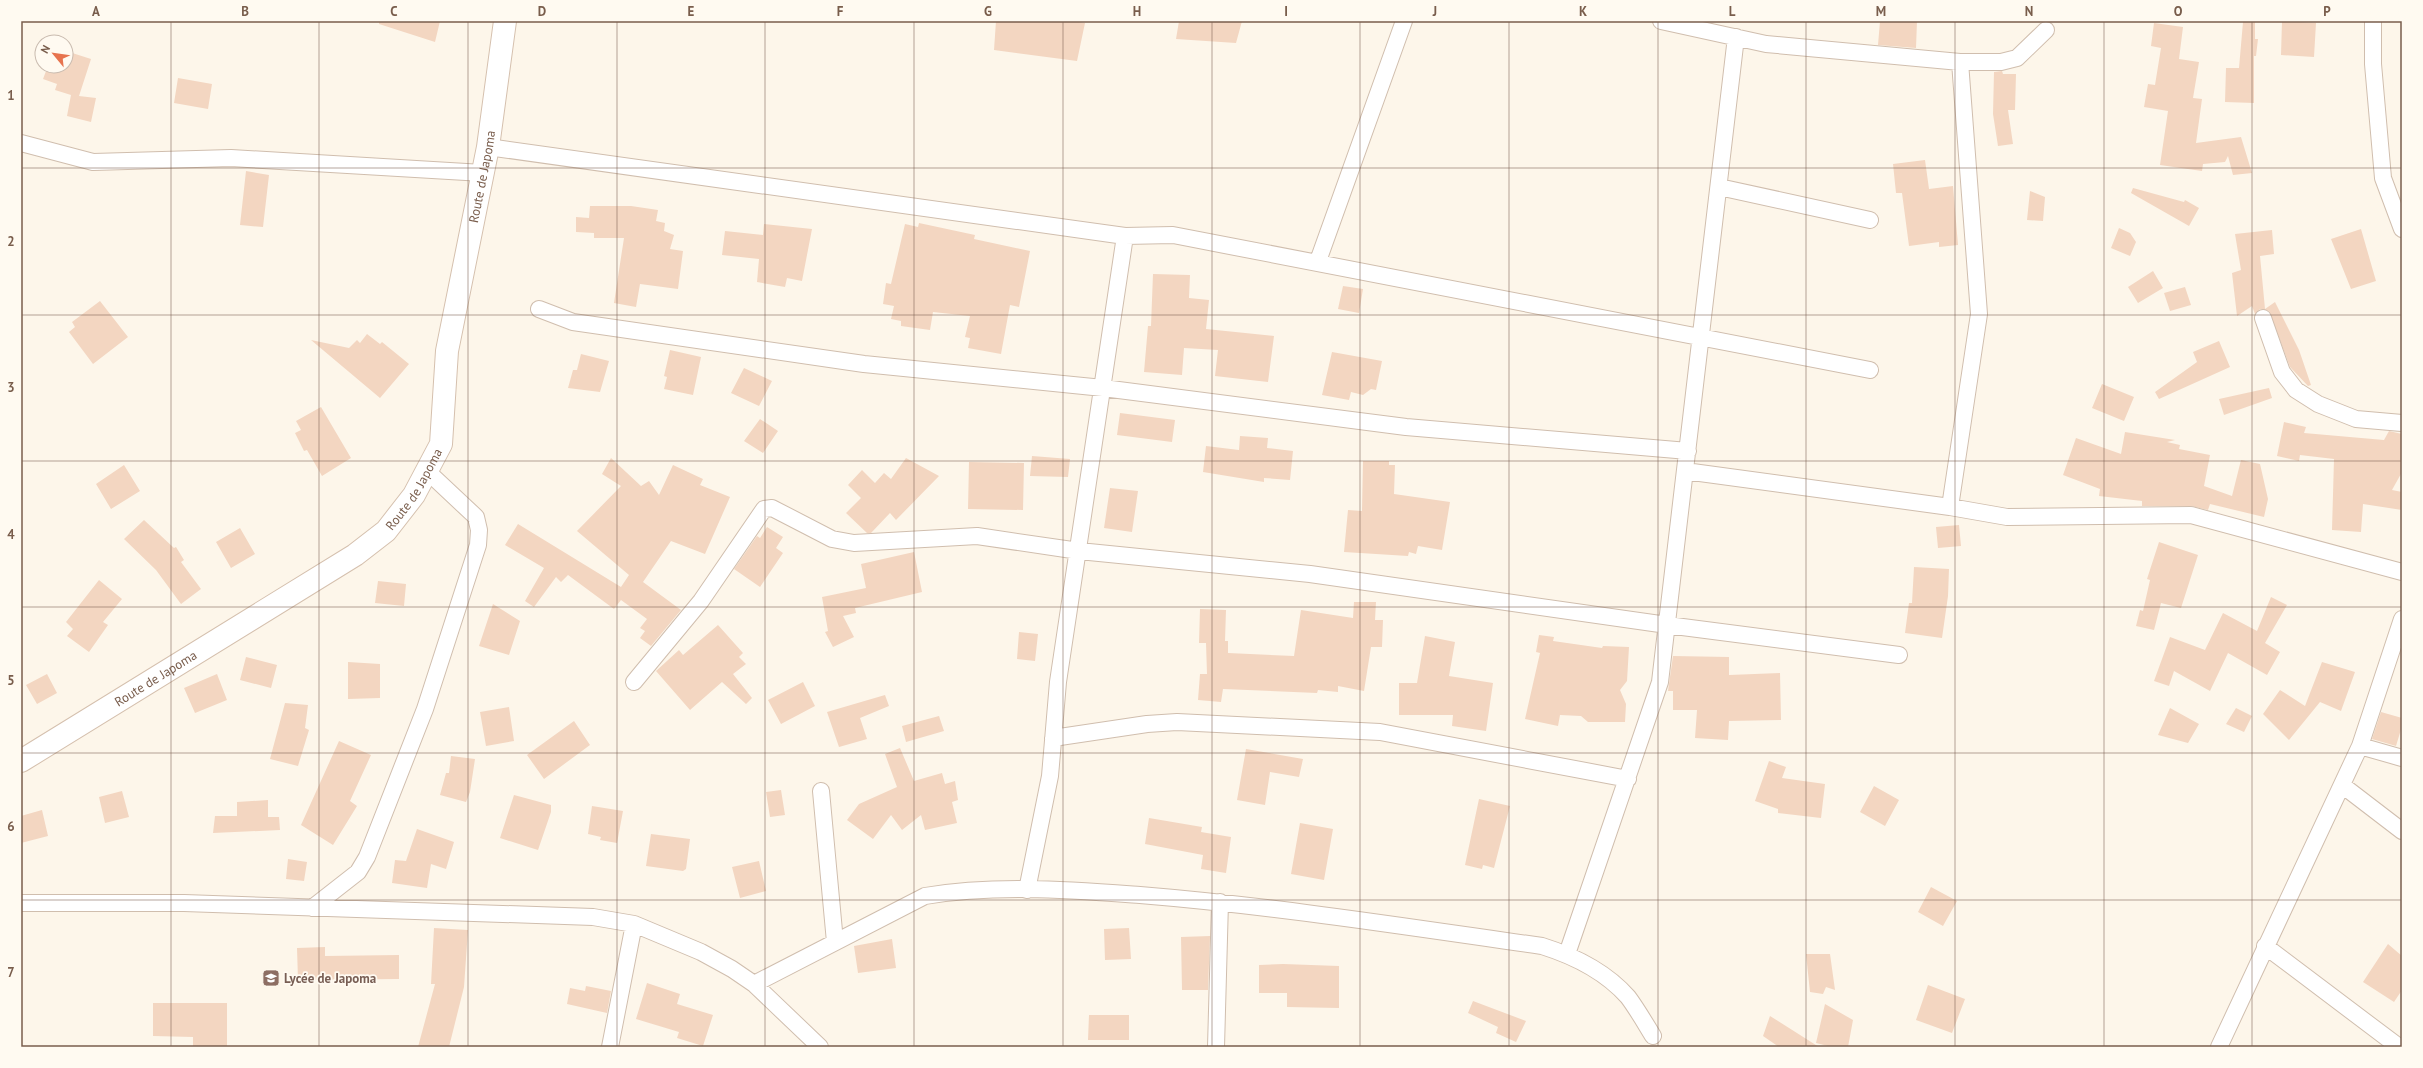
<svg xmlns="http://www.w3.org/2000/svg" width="2423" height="1068" font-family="'PT Sans',sans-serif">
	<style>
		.building { fill: #f3d6c1 }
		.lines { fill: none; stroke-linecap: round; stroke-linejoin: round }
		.street-casing { stroke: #d0beae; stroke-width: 18 }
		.secondary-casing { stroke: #d5c0ae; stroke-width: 24 }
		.street { stroke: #fff; stroke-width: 16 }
		.secondary { stroke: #fff; stroke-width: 22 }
		.grid { fill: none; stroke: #795d4c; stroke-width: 1; stroke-opacity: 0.55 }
		.labels { text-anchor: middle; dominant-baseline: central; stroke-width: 3.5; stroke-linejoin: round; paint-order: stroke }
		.street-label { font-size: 13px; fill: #795d4c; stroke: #fffaf1 }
		.education-label { font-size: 13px; font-weight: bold; fill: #785e54; stroke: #fffaf1; text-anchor: start }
		.neatline { fill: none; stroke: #795d4c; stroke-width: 1.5 }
		.grid-label { font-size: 13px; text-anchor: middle; font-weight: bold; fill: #795d4c }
	</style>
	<rect width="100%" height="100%" fill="#fdf6ea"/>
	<!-- building -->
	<path class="building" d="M 379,21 L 440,21 L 435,42 L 379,24 Z
		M 996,21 L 1072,21 L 1085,23 L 1077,61 L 994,50 Z
		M 1179,21 L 1242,21 L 1236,43 L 1176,39 Z
		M 1880,21 L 1917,21 L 1916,48 L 1878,45 Z
		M 2282,21 L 2316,23 L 2314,57 L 2281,55 Z
		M 2243,22 L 2255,22 L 2255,39 L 2258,39 L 2256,56 L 2254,56 L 2254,103 L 2225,102 L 2226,68 L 2239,68 Z
		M 2154,23 L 2183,27 L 2179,59 L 2199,62 L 2193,98 L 2202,99 L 2196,143 L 2241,137 L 2252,173 L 2233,175 L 2228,156 L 2225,162 L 2203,164 L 2202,171 L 2160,165 L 2168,111 L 2144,107 L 2148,84 L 2155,85 L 2161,48 L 2151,46 Z
		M 66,51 L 91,59 L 79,96 L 96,98 L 91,122 L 67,116 L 71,95 L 55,90 L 57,84 L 43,79 L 48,66 L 66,66 Z
		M 2002,71 L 2003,74 L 2016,74 L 2015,110 L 2008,110 L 2013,144 L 1998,146 L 1993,114 L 1994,72 Z
		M 178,78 L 212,84 L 208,109 L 174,103 Z
		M 1925,160 L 1929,189 L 1953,186 L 1958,245 L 1939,247 L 1939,242 L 1909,246 L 1902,193 L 1896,193 L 1893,164 Z
		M 246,171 L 269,175 L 263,227 L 240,225 Z
		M 2133,188 L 2184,202 L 2185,200 L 2199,208 L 2189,226 L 2131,193 Z
		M 2030,191 L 2045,197 L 2043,221 L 2027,220 Z
		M 590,206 L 631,206 L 658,210 L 656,221 L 665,223 L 664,231 L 674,235 L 670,249 L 683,251 L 678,289 L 640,284 L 636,307 L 614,303 L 624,238 L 594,238 L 594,233 L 576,232 L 576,217 L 589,218 Z
		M 919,223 L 975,235 L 974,239 L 1030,251 L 1019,307 L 1010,305 L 1001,354 L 968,348 L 970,338 L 965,337 L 970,316 L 933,312 L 930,330 L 901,326 L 901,321 L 891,319 L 894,306 L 883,304 L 886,283 L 891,284 L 905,224 L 918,227 Z
		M 764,224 L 812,229 L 802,281 L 787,278 L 785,287 L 757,282 L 759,259 L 722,255 L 725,231 L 763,235 Z
		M 2119,228 L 2130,233 L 2136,242 L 2130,256 L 2111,248 Z
		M 2361,229 L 2376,281 L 2351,289 L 2331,239 Z
		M 2272,230 L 2274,254 L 2260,256 L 2265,309 L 2275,302 L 2299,350 L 2311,385 L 2308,386 L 2290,367 L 2269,311 L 2260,309 L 2255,314 L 2252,306 L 2237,316 L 2232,273 L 2241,270 L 2235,234 Z
		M 2153,271 L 2163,288 L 2138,303 L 2128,287 Z
		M 1153,274 L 1190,275 L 1189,298 L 1209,300 L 1206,329 L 1274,336 L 1268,382 L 1215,376 L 1218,350 L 1184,348 L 1182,375 L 1144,372 L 1148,326 L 1151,326 Z
		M 1343,286 L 1363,289 L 1359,313 L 1338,309 Z
		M 2185,287 L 2191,305 L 2170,311 L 2164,293 Z
		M 100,301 L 128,337 L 93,364 L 69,332 L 75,327 L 72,322 Z
		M 367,334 L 380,344 L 382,342 L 409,364 L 380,398 L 311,340 L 349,348 L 357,340 L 360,343 Z
		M 2219,341 L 2230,367 L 2159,399 L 2155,392 L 2197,362 L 2193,352 Z
		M 670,350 L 701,357 L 693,395 L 664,389 L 667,377 L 664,376 Z
		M 1332,352 L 1382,361 L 1376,390 L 1371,389 L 1363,395 L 1351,392 L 1349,400 L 1322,395 Z
		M 581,354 L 609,361 L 600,392 L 568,388 L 573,370 L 577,370 Z
		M 744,368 L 772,381 L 759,406 L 731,393 Z
		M 2102,384 L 2134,397 L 2124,421 L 2092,408 Z
		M 2269,388 L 2272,398 L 2224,415 L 2219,399 Z
		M 321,407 L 351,458 L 322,476 L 307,450 L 304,451 L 295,433 L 301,430 L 296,421 Z
		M 1120,413 L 1175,420 L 1172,442 L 1117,435 Z
		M 760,419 L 778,431 L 763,453 L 744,441 Z
		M 2284,422 L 2306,427 L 2304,433 L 2384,440 L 2389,431 L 2402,434 L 2402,472 L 2392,490 L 2402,492 L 2402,510 L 2363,504 L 2361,532 L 2332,530 L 2334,459 L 2300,455 L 2299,461 L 2277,456 Z
		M 2125,432 L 2175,440 L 2167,442 L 2180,445 L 2179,449 L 2210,455 L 2204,486 L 2232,496 L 2241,460 L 2260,464 L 2268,499 L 2264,517 L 2210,504 L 2208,510 L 2191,506 L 2142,506 L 2142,501 L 2099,496 L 2100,489 L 2063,475 L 2076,438 L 2121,454 Z
		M 1240,436 L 1268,438 L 1267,448 L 1293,451 L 1290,480 L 1264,478 L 1264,482 L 1203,472 L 1206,446 L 1239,450 Z
		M 1032,456 L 1070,459 L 1068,477 L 1030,476 Z
		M 611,458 L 641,486 L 649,481 L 659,495 L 673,465 L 703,479 L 700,485 L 730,497 L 705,554 L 671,541 L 643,582 L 681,610 L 651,646 L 640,638 L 645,631 L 640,628 L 647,619 L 621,600 L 614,609 L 568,575 L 561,582 L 556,577 L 534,607 L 525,601 L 544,568 L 505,545 L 518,524 L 621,587 L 629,575 L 577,531 L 621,486 L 602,474 Z
		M 906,458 L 939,476 L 896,520 L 890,513 L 871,533 L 867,533 L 846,513 L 861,498 L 848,485 L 862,470 L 875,483 L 884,473 L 891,479 Z
		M 1363,461 L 1389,461 L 1389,465 L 1395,465 L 1394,494 L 1450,502 L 1442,550 L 1418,546 L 1416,554 L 1409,552 L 1408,556 L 1344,552 L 1348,510 L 1362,511 Z
		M 969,462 L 1024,463 L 1023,510 L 968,509 Z
		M 124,465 L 140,491 L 111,509 L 96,484 Z
		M 1110,488 L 1138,491 L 1132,532 L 1104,528 Z
		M 144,520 L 174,548 L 176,547 L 184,560 L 181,562 L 201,589 L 181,604 L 156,570 L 124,539 Z
		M 1959,525 L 1961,546 L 1938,548 L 1936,527 Z
		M 767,527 L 783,537 L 776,548 L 783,553 L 760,587 L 734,569 L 757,536 L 760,538 Z
		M 240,528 L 255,554 L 231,568 L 216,542 Z
		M 2159,542 L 2198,555 L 2181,608 L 2161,603 L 2154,630 L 2136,626 L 2140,610 L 2143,611 L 2150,580 L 2147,579 Z
		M 914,552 L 922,592 L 855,608 L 856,613 L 843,616 L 854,637 L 833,647 L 825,632 L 828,631 L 822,597 L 866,588 L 861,564 Z
		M 1914,567 L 1949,569 L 1948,596 L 1942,638 L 1905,633 L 1909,603 L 1912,603 Z
		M 99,580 L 122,599 L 103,622 L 108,625 L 89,652 L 67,636 L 73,629 L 66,622 Z
		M 378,581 L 406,584 L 404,606 L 375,603 Z
		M 2271,597 L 2287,605 L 2265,643 L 2280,652 L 2267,675 L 2228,653 L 2210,691 L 2174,671 L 2169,686 L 2154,681 L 2170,637 L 2205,650 L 2223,613 L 2257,631 Z
		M 1354,602 L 1376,602 L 1375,620 L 1383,620 L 1382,647 L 1371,647 L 1364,691 L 1338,686 L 1338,692 L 1318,690 L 1317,693 L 1223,689 L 1221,702 L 1198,700 L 1200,674 L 1207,674 L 1206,643 L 1199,643 L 1200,609 L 1226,610 L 1225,641 L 1228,641 L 1228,653 L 1294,656 L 1301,610 L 1353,618 Z
		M 493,604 L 520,621 L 509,655 L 479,646 Z
		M 718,625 L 743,653 L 739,657 L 746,664 L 733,674 L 752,698 L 746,704 L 722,682 L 690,710 L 656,671 L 679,650 L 683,655 Z
		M 1019,632 L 1038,634 L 1035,661 L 1017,659 Z
		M 1539,635 L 1554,637 L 1553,641 L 1602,648 L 1603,646 L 1629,647 L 1627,681 L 1620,690 L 1626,704 L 1625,722 L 1588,722 L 1581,716 L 1560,715 L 1558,726 L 1525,719 L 1540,653 L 1536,652 Z
		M 1425,636 L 1455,642 L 1449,676 L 1493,683 L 1486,731 L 1452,726 L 1453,715 L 1399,715 L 1399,683 L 1417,683 Z
		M 1673,656 L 1729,657 L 1729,675 L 1780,673 L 1781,720 L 1729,721 L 1728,740 L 1695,738 L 1697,710 L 1673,710 L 1673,691 L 1668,691 Z
		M 246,657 L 277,665 L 271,688 L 240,680 Z
		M 348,662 L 380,664 L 380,698 L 348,699 Z
		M 2322,662 L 2355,672 L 2341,711 L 2320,702 L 2289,740 L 2263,714 L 2280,690 L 2305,706 Z
		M 47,674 L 57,693 L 37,704 L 26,685 Z
		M 217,674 L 227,700 L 195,713 L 184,688 Z
		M 803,682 L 815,706 L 781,724 L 768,700 Z
		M 885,695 L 889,706 L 860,718 L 867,739 L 839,747 L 827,712 Z
		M 285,703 L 308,705 L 305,728 L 309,730 L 298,766 L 270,759 Z
		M 509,707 L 514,741 L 486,746 L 480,712 Z
		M 2170,708 L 2199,724 L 2188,743 L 2158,735 Z
		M 2236,708 L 2252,716 L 2244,732 L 2226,724 Z
		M 2381,712 L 2402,718 L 2402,726 L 2396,746 L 2372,739 Z
		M 939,716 L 944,731 L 906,742 L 902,726 Z
		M 574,721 L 590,745 L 544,779 L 527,755 Z
		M 339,741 L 371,755 L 350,801 L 357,806 L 333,845 L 301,825 Z
		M 900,748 L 914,781 L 942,773 L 945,784 L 955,781 L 958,800 L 952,802 L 957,823 L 925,830 L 921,815 L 902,830 L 891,815 L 873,839 L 847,820 L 859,804 L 897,787 L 885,754 Z
		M 1246,749 L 1303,759 L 1299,777 L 1270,772 L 1265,805 L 1237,800 Z
		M 451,756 L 475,759 L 470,792 L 466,802 L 440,795 L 446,773 L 449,773 Z
		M 1769,761 L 1786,767 L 1782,778 L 1825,784 L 1821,818 L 1778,813 L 1778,809 L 1755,801 Z
		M 1874,786 L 1899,800 L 1885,826 L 1860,812 Z
		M 781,790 L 785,815 L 770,817 L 766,792 Z
		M 122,791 L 129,817 L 105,823 L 99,797 Z
		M 514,795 L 551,805 L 551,812 L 538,850 L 500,838 Z
		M 1479,799 L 1510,806 L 1494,868 L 1483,865 L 1482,869 L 1465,865 Z
		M 268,800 L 268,817 L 279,817 L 280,830 L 213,833 L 215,816 L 237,816 L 237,802 Z
		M 592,806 L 623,811 L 617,843 L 600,840 L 601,837 L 588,834 Z
		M 42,810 L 48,836 L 21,843 L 21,816 Z
		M 1149,818 L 1202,827 L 1201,832 L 1231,837 L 1226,873 L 1201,869 L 1203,855 L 1145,844 Z
		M 1300,823 L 1333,829 L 1324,880 L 1291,874 Z
		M 417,829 L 454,842 L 446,869 L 431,864 L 427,888 L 392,883 L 395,860 L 406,861 Z
		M 651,834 L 690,839 L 686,869 L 683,871 L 646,866 Z
		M 288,859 L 307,862 L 304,881 L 286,879 Z
		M 759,861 L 766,891 L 740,898 L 732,867 Z
		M 1931,887 L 1957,901 L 1943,926 L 1918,912 Z
		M 434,928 L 468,930 L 464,987 L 449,1047 L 418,1047 L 435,984 L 431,984 Z
		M 1129,928 L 1131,959 L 1105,960 L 1104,929 Z
		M 1210,936 L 1208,990 L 1182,990 L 1181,937 Z
		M 892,939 L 896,968 L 858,973 L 854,946 Z
		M 2388,944 L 2402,956 L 2402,990 L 2394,1002 L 2363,982 Z
		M 325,947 L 325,956 L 399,955 L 399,979 L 298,980 L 297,948 Z
		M 1806,954 L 1830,954 L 1835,990 L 1826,987 L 1823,994 L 1810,992 Z
		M 1283,964 L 1339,966 L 1339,1008 L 1287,1007 L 1287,993 L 1259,993 L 1259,965 Z
		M 647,983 L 680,994 L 677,1004 L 713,1015 L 703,1046 L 677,1038 L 679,1032 L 636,1019 Z
		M 1928,985 L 1965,999 L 1952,1033 L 1916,1020 Z
		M 586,986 L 611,991 L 607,1013 L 567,1004 L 570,988 L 585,991 Z
		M 1473,1001 L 1526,1021 L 1516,1042 L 1496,1033 L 1498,1027 L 1468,1013 Z
		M 153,1003 L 227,1003 L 227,1047 L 193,1047 L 193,1037 L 153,1036 Z
		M 1825,1004 L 1853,1020 L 1848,1047 L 1832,1047 L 1816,1043 Z
		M 1089,1015 L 1129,1015 L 1129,1040 L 1088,1040 Z
		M 1770,1016 L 1819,1047 L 1779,1047 L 1763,1036 Z"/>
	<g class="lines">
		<!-- street casing -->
		<g class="street-casing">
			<path id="street" d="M 1661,21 L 1766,44 L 1960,62 L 2001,62 L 2017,58 L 2046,30
				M 2373,21 L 2373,64 L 2383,178 L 2402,229
				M 21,143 L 93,162 L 231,158 L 483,173
				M 488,147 L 1125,236 L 1173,235 L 1870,370
				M 1719,187 L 1870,220
				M 1318,261 L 1404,21
				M 539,309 L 573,322 L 864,364 L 1103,388 L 1406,427 L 1688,451
				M 2263,318 L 2282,372 L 2296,390 L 2318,404 L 2356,419 L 2402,423
				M 1685,471 L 1950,507 L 2007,517 L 2191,515 L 2402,572
				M 1950,507 L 1979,314 L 1960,62
				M 634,682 L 701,601 L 764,509 L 772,508 L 832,539 L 854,543 L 977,536 L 1079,551 L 1310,574 L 1667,625 L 1899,655
				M 1053,738 L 1147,724 L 1177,722 L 1380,732 L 1628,779
				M 2360,746 L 2402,758
				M 2342,785 L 2402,831
				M 821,791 L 835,942
				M 1027,890 L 1050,776 L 1058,682 L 1125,236
				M 21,903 L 184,903 L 593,917 L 634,924 L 701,952 L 732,969 L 754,984 L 820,1047
				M 312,908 L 358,872 L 367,857 L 425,709 L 478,545 L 479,530 L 476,517 L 427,471
				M 2265,946 L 2399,1047
				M 1567,954 L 1660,682 L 1736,37
				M 754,984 L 925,896 C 995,884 1070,890 1140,895 C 1274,906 1408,927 1542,946 C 1574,956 1605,971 1628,997 C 1637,1009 1645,1023 1653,1036
				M 610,1047 L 634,924
				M 1216,1047 L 1220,902
				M 2219,1047 L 2360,746 L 2402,619"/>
		</g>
		<!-- secondary casing -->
		<g class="secondary-casing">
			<g id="secondary">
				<path id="s1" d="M 21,761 L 355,555 L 386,531 L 414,495 L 441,444 L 447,351 L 488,147 L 505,21"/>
			</g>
		</g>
		<!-- street -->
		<use href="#street" class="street"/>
		<!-- secondary -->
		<use href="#secondary" class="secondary"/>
	</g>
	<!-- grid -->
	<path class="grid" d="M 171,21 L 171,1047M 319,21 L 319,1047M 468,21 L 468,1047M 617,21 L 617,1047M 765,21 L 765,1047M 914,21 L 914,1047M 1063,21 L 1063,1047M 1212,21 L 1212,1047M 1360,21 L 1360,1047M 1509,21 L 1509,1047M 1658,21 L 1658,1047M 1806,21 L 1806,1047M 1955,21 L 1955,1047M 2104,21 L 2104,1047M 2252,21 L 2252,1047M 21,168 L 2402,168M 21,315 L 2402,315M 21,461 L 2402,461M 21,607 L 2402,607M 21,753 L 2402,753M 21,900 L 2402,900"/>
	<!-- icons -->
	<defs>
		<g id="school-square" transform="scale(0.9)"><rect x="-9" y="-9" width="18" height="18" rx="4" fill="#8d6e63" stroke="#fffaf1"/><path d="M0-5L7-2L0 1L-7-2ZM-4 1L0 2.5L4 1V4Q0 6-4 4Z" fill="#fff"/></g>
	</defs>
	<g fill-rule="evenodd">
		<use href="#school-square" x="271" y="978"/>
	</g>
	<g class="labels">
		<!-- street labels -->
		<g class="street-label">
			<text stroke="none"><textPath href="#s1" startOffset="806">Route de Japoma</textPath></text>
			<text stroke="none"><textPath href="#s1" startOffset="482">Route de Japoma</textPath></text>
			<text stroke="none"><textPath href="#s1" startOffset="158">Route de Japoma</textPath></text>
		</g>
		<!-- education labels -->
		<g class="education-label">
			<text x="284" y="978">Lycée de Japoma</text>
		</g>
	</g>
	<!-- border -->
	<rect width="2423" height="1068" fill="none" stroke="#fffaf1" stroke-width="44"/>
	<!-- north arrow -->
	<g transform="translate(54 54) rotate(299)"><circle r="19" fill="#fffaf1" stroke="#c9bbaf"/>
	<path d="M0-3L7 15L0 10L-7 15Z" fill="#e7744f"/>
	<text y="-6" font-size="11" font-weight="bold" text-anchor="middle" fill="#795d4c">N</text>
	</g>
	<rect x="22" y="22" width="2379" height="1024" class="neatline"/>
	<g class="grid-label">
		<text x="96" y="16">A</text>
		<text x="245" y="16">B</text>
		<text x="394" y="16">C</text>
		<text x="542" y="16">D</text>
		<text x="691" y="16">E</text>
		<text x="840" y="16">F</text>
		<text x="988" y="16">G</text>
		<text x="1137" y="16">H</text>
		<text x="1286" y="16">I</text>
		<text x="1435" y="16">J</text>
		<text x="1583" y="16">K</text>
		<text x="1732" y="16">L</text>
		<text x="1881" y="16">M</text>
		<text x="2029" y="16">N</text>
		<text x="2178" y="16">O</text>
		<text x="2327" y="16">P</text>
		<text x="11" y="100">1</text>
		<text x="11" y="246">2</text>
		<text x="11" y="392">3</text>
		<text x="11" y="539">4</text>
		<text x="11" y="685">5</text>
		<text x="11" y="831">6</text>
		<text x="11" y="977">7</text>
	</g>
</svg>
